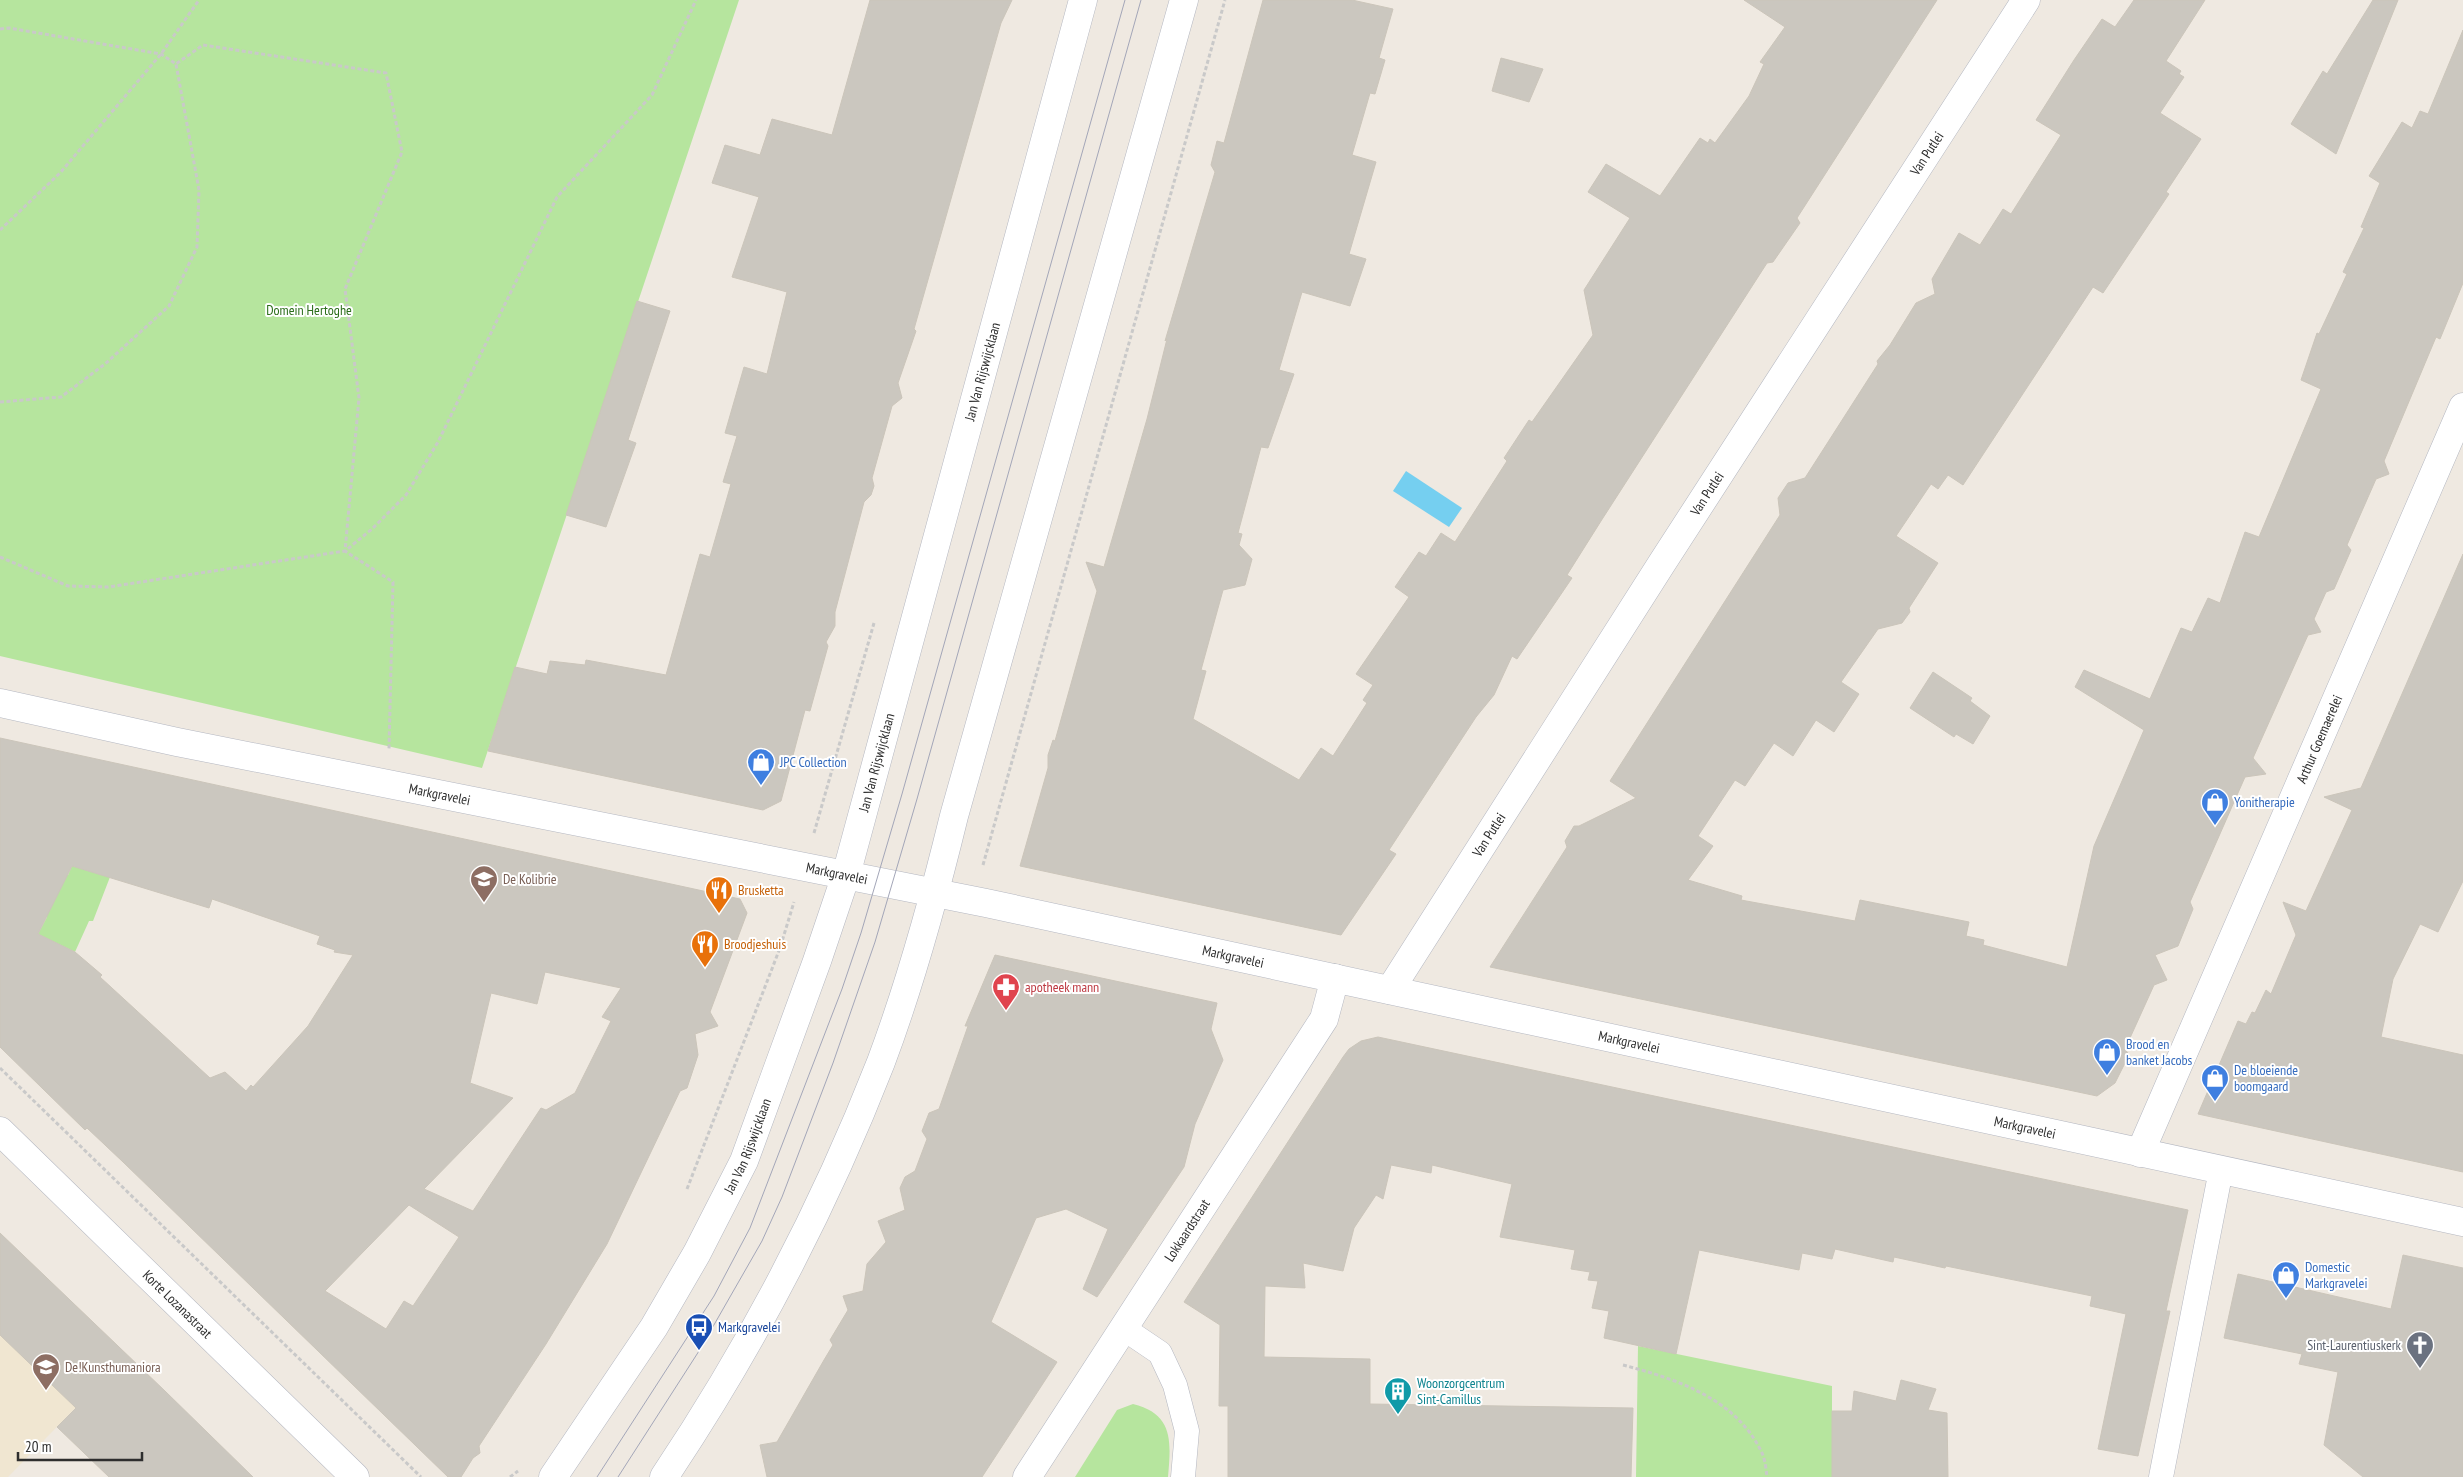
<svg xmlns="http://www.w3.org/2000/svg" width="2463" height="1477" font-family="'PT Sans Narrow',sans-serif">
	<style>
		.education { fill: #f0e6d1 }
		.green { fill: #b6e59e }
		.water { fill: #75cff0 }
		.building { fill: #cbc7bf; stroke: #cbc5ba; fill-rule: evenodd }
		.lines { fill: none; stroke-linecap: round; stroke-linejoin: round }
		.lane-casing { stroke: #b4b7c1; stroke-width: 25 }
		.street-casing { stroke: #b4b7c1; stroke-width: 29 }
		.secondary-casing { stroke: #b4b7c1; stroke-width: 29 }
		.path { stroke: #c9c9c9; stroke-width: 3; stroke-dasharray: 4 2.5; stroke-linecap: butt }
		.lane { stroke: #fff; stroke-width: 24 }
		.street { stroke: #fff; stroke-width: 28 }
		.secondary { stroke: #fff; stroke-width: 28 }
		.tram { stroke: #a3a6b8; stroke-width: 1 }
		.labels { text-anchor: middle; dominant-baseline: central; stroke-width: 4; stroke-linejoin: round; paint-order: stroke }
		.street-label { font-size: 14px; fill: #2e2e2e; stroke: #fff }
		.park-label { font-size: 14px; fill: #2c6e1b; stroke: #fff }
		.shop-label { font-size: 14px; fill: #366cbe; stroke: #fff; text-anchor: start }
		.education-label { font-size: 14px; fill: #785e54; stroke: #fff; text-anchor: start }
		.food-label { font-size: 14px; fill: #c56008; stroke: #fff; text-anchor: start }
		.health-label { font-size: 14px; fill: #be3a42; stroke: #fff; text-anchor: start }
		.transit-label { font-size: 14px; fill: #164399; stroke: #fff; text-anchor: start }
		.worship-label { font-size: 14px; fill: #5b616d; stroke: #fff; text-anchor: end }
		.culture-label { font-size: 14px; fill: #0d838f; stroke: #fff; text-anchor: start }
	</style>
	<rect width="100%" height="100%" fill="#efe9e1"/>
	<!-- education -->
	<path class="education" d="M 0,1233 L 127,1355 L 8,1477 L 0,1477 Z"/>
	<!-- green -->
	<path class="green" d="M 0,0 L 739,0 L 482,768 L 0,656 Z
		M 0,823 L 26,859 L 68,875 L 72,866 L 110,877 L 93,921 L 89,921 L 75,952 L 38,934 L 47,917 L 8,897 Z
		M 1638,1346 L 1832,1386 L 1832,1477 L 1636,1477 Z
		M 1133,1404 C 1174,1414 1171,1442 1168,1477 L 1075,1477 L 1117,1410 Z"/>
	<!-- water -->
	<path class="water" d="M 1406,471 L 1462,508 L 1449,527 L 1393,491 Z"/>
	<!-- building -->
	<path class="building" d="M 870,0 L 1012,0 L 1001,23 L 914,329 L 916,331 L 898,383 L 902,398 L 892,406 L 872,478 L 874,486 L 871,495 L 864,502 L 835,612 L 835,626 L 826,642 L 828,646 L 810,711 L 805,710 L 781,801 L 763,810 L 488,751 L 515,667 L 547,674 L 550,661 L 585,665 L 586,660 L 666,675 L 700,554 L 710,557 L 731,484 L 723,482 L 737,436 L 725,433 L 744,367 L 767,374 L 787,292 L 732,277 L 759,197 L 712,183 L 725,145 L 760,155 L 772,119 L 832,135 Z
		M 1263,0 L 1352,0 L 1393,9 L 1379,58 L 1385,60 L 1375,94 L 1370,93 L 1352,155 L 1376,162 L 1349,254 L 1366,259 L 1350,306 L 1302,292 L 1279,370 L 1294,374 L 1268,448 L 1261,447 L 1238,533 L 1242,534 L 1239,545 L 1252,559 L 1245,585 L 1223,590 L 1201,670 L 1206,671 L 1193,719 L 1299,780 L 1321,748 L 1333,756 L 1367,703 L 1363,700 L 1373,685 L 1356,674 L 1409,597 L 1395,587 L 1419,552 L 1426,556 L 1441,533 L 1455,542 L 1507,461 L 1504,458 L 1529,420 L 1532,422 L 1593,335 L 1584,290 L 1630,218 L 1588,192 L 1606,164 L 1660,196 L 1700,138 L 1708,143 L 1710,139 L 1715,143 L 1749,96 L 1764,64 L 1760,62 L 1785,27 L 1744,0 L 1937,0 L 1797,218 L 1800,223 L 1773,262 L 1767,263 L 1601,521 L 1567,575 L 1572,578 L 1517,659 L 1512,656 L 1494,695 L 1476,717 L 1389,850 L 1396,854 L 1341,935 L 1020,866 L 1048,768 L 1048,755 L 1053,740 L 1055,741 L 1097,591 L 1086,562 L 1104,567 L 1147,419 L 1167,339 L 1165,341 L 1215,172 L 1211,165 L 1217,141 L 1224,143 Z
		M 2134,0 L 2205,0 L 2166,61 L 2181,71 L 2179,74 L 2184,77 L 2160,113 L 2201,139 L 2166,192 L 2169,194 L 2103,293 L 2093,287 L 1963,485 L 1948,475 L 1938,489 L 1931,484 L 1896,536 L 1938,563 L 1909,608 L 1910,612 L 1902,623 L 1878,629 L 1841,682 L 1859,694 L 1834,732 L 1816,720 L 1793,756 L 1774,743 L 1745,786 L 1735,780 L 1698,836 L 1713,846 L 1688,880 L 1742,896 L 1741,900 L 1855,921 L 1860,900 L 1969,922 L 1966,936 L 1984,940 L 1983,945 L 2067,967 L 2094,846 L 2144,730 L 2075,687 L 2084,670 L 2150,699 L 2181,628 L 2192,632 L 2208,598 L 2220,603 L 2245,532 L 2259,537 L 2321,389 L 2301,380 L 2317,333 L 2319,334 L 2347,274 L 2343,272 L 2364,228 L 2361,227 L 2380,183 L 2369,176 L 2402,122 L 2412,128 L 2420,111 L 2428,114 L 2463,30 L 2463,283 L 2440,339 L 2436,337 L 2384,461 L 2389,474 L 2376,479 L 2347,545 L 2351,550 L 2334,589 L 2326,592 L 2314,619 L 2321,632 L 2308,635 L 2253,758 L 2266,774 L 2245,777 L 2190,902 L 2193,909 L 2178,946 L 2155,955 L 2167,980 L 2154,985 L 2125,1049 L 2129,1055 L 2115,1083 L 2097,1096 L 1490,967 L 1567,847 L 1565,841 L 1574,826 L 1579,826 L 1636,798 L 1610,781 L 1780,515 L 1778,498 L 1788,483 L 1805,478 L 1878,364 L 1877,361 L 1890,345 L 1916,303 L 1935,294 L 1932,279 L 1959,233 L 1980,245 L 2003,209 L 2011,214 L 2061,135 L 2036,120 L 2074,60 L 2102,19 L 2115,27 Z
		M 2373,0 L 2398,0 L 2336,154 L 2291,124 L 2323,71 L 2327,74 Z
		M 1501,58 L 1543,69 L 1529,102 L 1492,91 Z
		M 637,301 L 670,311 L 628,440 L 636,443 L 606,527 L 566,515 Z
		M 2463,554 L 2463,881 L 2438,932 L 2420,924 L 2393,979 L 2381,1037 L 2463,1055 L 2463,1172 L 2198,1114 L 2238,1021 L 2246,1024 L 2252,1012 L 2255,1013 L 2266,990 L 2271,994 L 2296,935 L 2283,902 L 2306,911 L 2352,810 L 2324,797 L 2361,788 Z
		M 1933,672 L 1972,698 L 1970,701 L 1990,716 L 1973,744 L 1956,734 L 1954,737 L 1910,708 Z
		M 0,738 L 740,899 L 747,913 L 710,1012 L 718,1026 L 695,1034 L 698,1055 L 687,1088 L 680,1091 L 607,1244 L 546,1344 L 479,1446 L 480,1453 L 473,1458 L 461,1477 L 448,1477 L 123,1162 L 87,1128 L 85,1130 L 0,1047 ZM 72,866 L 209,908 L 212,899 L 320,936 L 317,944 L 335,950 L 334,952 L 353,955 L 308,1026 L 253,1087 L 251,1085 L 246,1091 L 225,1072 L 210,1078 L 100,977 L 102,975 L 75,952 L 38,934 ZM 545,972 L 621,988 L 602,1017 L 611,1021 L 575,1093 L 546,1110 L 541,1108 L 473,1211 L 424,1189 L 513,1098 L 470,1083 L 491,993 L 537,1004 ZM 409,1205 L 459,1237 L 413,1306 L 404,1301 L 386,1329 L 325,1291 Z
		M 995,955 L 1217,1003 L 1211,1029 L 1223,1060 L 1195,1124 L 1184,1167 L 1097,1297 L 1083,1289 L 1108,1229 L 1066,1209 L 1036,1218 L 991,1322 L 1057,1362 L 982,1477 L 767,1477 L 760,1445 L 777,1442 L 824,1360 L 833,1345 L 830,1340 L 848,1310 L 843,1296 L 863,1291 L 867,1264 L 886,1242 L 878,1221 L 905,1210 L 900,1188 L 905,1177 L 915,1171 L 927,1139 L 922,1131 L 929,1113 L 939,1109 L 968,1026 L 965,1026 Z
		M 1378,1037 L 2188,1210 L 2166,1311 L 2170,1311 L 2138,1456 L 2098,1449 L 2126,1314 L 2090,1306 L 2092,1296 L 1946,1266 L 1945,1268 L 1894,1257 L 1893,1262 L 1835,1249 L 1832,1259 L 1802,1253 L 1799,1270 L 1699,1250 L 1676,1354 L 1604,1338 L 1609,1311 L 1592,1308 L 1598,1281 L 1588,1280 L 1590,1272 L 1571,1269 L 1575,1250 L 1500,1237 L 1512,1184 L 1432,1165 L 1431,1173 L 1391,1165 L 1383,1199 L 1376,1195 L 1354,1228 L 1343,1271 L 1303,1263 L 1305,1288 L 1265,1286 L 1264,1357 L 1370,1359 L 1370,1404 L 1633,1408 L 1631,1477 L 1228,1477 L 1228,1406 L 1219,1406 L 1220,1325 L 1184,1302 L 1343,1057 L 1349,1049 L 1361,1041 Z
		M 0,1233 L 165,1391 L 253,1477 L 109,1477 L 57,1427 L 76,1408 L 0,1335 Z
		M 2403,1255 L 2463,1268 L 2463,1477 L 2363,1477 L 2324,1445 L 2338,1372 L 2299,1364 L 2302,1354 L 2224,1338 L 2238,1274 L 2391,1309 Z
		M 1901,1380 L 1936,1389 L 1928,1410 L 1947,1413 L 1948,1477 L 1832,1477 L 1832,1411 L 1852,1411 L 1854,1391 L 1896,1401 Z"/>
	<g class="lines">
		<!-- lane casing -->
		<g class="lane-casing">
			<path id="lane" d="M 1123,1328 L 1160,1353 L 1175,1385 L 1187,1431 L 1183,1477
				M 2161,1477 L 2221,1170"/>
		</g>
		<!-- street casing -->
		<g class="street-casing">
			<g id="street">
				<path id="s1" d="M 0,703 L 177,742 L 986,903 L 2463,1222"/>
				<path id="s2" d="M 1390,990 L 1662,563 L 2026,0"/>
				<path id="s3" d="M 0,1131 L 355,1477"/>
				<path id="s4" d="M 2140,1153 L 2463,407"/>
				<path id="s5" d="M 1027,1477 L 1324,1019 L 1335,978"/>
			</g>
		</g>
		<!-- secondary casing -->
		<g class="secondary-casing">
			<g id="secondary">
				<path id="s6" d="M 553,1477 L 654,1327 L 697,1253 L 744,1161 L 817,961 L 846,875 L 1083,0"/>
				<path d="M 664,1477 C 751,1347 824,1208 881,1062 C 911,982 934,898 954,816 L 1184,0"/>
			</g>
		</g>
		<!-- path -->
		<path class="path" d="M 0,29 L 9,28 L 161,54 L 176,64 L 203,45 L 386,73 L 402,152 L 345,289 L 359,398 L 345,551 L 393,582 L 389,749
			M 0,230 L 60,173 L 161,54 L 199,0
			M 0,402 L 61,397 L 105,364 L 169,306 L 197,247 L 199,190 L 176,64
			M 0,557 L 68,586 L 108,587 L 345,551 L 372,529 L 406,495 L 438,442 L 557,197 L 652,95 L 696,0
			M 814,833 L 874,623
			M 983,865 L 1225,0
			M 0,1068 L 421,1477
			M 687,1189 L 780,948 L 794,902
			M 1623,1365 C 1676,1379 1735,1398 1761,1451 C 1765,1458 1766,1469 1767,1477
			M 510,1477 L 518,1471"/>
		<!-- lane -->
		<use href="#lane" class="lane"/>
		<!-- street -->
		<use href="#street" class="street"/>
		<!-- secondary -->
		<use href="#secondary" class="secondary"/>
		<!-- tram -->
		<path class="tram" d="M 597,1477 L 714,1296 L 750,1228 L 842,989 L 861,933 L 902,794 L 1125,0
			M 618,1477 L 699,1351 L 762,1241 L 782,1197 L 833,1063 L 875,942 L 917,799 L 1141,0"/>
	</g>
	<!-- icons -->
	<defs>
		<g id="shop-pin" transform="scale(1.4375)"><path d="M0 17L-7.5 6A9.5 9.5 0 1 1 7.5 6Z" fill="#3f7fe0" stroke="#fff"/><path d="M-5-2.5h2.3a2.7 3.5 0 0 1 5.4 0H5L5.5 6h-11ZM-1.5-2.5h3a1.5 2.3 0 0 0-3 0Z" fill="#fff"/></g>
		<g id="school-pin" transform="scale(1.4375)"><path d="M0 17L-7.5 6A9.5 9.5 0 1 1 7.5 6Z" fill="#8d6e63" stroke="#fff"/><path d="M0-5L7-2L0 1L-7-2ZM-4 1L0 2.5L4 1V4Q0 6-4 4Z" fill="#fff"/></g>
		<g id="restaurant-pin" transform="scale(1.4375)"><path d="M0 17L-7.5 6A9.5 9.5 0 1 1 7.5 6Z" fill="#e8710a" stroke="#fff"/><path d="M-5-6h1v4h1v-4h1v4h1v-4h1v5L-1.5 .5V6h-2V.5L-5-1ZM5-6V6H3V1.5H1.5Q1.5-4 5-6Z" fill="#fff"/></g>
		<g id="pharmacy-pin" transform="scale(1.4375)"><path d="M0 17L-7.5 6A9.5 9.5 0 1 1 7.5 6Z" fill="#e0444e" stroke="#fff"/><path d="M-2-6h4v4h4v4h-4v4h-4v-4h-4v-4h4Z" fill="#fff"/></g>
		<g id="bus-pin" transform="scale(1.4375)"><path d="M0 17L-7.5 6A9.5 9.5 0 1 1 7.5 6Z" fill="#1a4fb4" stroke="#fff"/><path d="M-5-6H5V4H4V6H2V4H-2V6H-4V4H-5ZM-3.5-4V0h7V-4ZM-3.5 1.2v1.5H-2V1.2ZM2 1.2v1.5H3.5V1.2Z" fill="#fff"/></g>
		<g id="church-pin" transform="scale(1.4375)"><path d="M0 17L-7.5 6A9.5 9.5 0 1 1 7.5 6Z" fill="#6b7280" stroke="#fff"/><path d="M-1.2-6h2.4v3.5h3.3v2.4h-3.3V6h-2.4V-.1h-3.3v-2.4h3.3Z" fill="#fff"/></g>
		<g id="building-pin" transform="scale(1.4375)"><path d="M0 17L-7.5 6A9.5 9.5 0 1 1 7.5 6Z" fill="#0f9aa8" stroke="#fff"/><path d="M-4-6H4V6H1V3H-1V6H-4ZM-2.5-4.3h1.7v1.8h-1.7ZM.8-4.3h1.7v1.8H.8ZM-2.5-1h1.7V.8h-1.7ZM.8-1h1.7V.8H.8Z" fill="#fff"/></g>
	</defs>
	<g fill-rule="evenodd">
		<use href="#shop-pin" x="761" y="762"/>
		<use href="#shop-pin" x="2215" y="802"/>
		<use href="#school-pin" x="484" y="879"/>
		<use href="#restaurant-pin" x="719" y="890"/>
		<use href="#restaurant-pin" x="705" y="944"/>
		<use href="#pharmacy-pin" x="1006" y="987"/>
		<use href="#shop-pin" x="2107" y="1052"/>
		<use href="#shop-pin" x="2215" y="1078"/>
		<use href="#shop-pin" x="2286" y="1275"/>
		<use href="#bus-pin" x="699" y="1327"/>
		<use href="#church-pin" x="2420" y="1345"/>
		<use href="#school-pin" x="46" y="1367"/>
		<use href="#building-pin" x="1398" y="1391"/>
	</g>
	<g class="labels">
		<!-- street labels -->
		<g class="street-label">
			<text stroke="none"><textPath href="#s2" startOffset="994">Van Putlei</textPath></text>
			<text stroke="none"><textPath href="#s6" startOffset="1195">Jan Van Rijswijcklaan</textPath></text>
			<text stroke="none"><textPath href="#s2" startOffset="589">Van Putlei</textPath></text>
			<text stroke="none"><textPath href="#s4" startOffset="451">Arthur Goemaerelei</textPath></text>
			<text stroke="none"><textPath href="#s6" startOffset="790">Jan Van Rijswijcklaan</textPath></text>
			<text stroke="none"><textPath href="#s1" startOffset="449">Markgravelei</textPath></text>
			<text stroke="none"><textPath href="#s2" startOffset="184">Van Putlei</textPath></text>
			<text stroke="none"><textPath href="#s1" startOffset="854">Markgravelei</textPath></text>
			<text stroke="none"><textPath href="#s1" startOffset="1259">Markgravelei</textPath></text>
			<text stroke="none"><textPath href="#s1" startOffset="1664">Markgravelei</textPath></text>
			<text stroke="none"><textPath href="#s1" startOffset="2069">Markgravelei</textPath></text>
			<text stroke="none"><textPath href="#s6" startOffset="385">Jan Van Rijswijcklaan</textPath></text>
			<text stroke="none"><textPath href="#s5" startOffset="294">Lokkaardstraat</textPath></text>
			<text stroke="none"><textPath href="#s3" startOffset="248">Korte Lozanastraat</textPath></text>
		</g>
		<!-- park labels -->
		<g class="park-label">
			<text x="309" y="310">Domein Hertoghe</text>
		</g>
		<!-- shop labels -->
		<g class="shop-label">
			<text x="780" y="762">JPC Collection</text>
			<text x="2234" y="802">Yonitherapie</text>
			<text x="2126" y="1044">Brood en<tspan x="2126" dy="16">banket Jacobs</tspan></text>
			<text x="2234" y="1070">De bloeiende<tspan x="2234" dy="16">boomgaard</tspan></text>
			<text x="2305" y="1267">Domestic<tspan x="2305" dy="16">Markgravelei</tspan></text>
		</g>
		<!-- education labels -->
		<g class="education-label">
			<text x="503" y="879">De Kolibrie</text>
			<text x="65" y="1367">De!Kunsthumaniora</text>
		</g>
		<!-- food labels -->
		<g class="food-label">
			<text x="738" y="890">Brusketta</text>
			<text x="724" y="944">Broodjeshuis</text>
		</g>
		<!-- health labels -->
		<g class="health-label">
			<text x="1025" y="987">apotheek mann</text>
		</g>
		<!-- transit labels -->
		<g class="transit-label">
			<text x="718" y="1327">Markgravelei</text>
		</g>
		<!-- worship labels -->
		<g class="worship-label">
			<text x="2401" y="1345">Sint-Laurentiuskerk</text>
		</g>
		<!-- culture labels -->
		<g class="culture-label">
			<text x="1417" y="1383">Woonzorgcentrum<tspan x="1417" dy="16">Sint-Camillus</tspan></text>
		</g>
	</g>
	<!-- scale -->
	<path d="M18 1452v8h124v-8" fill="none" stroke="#2e2e2e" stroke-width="2.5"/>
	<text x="25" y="1452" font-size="15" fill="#2e2e2e" stroke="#ffffff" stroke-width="4" paint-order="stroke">20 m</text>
</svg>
